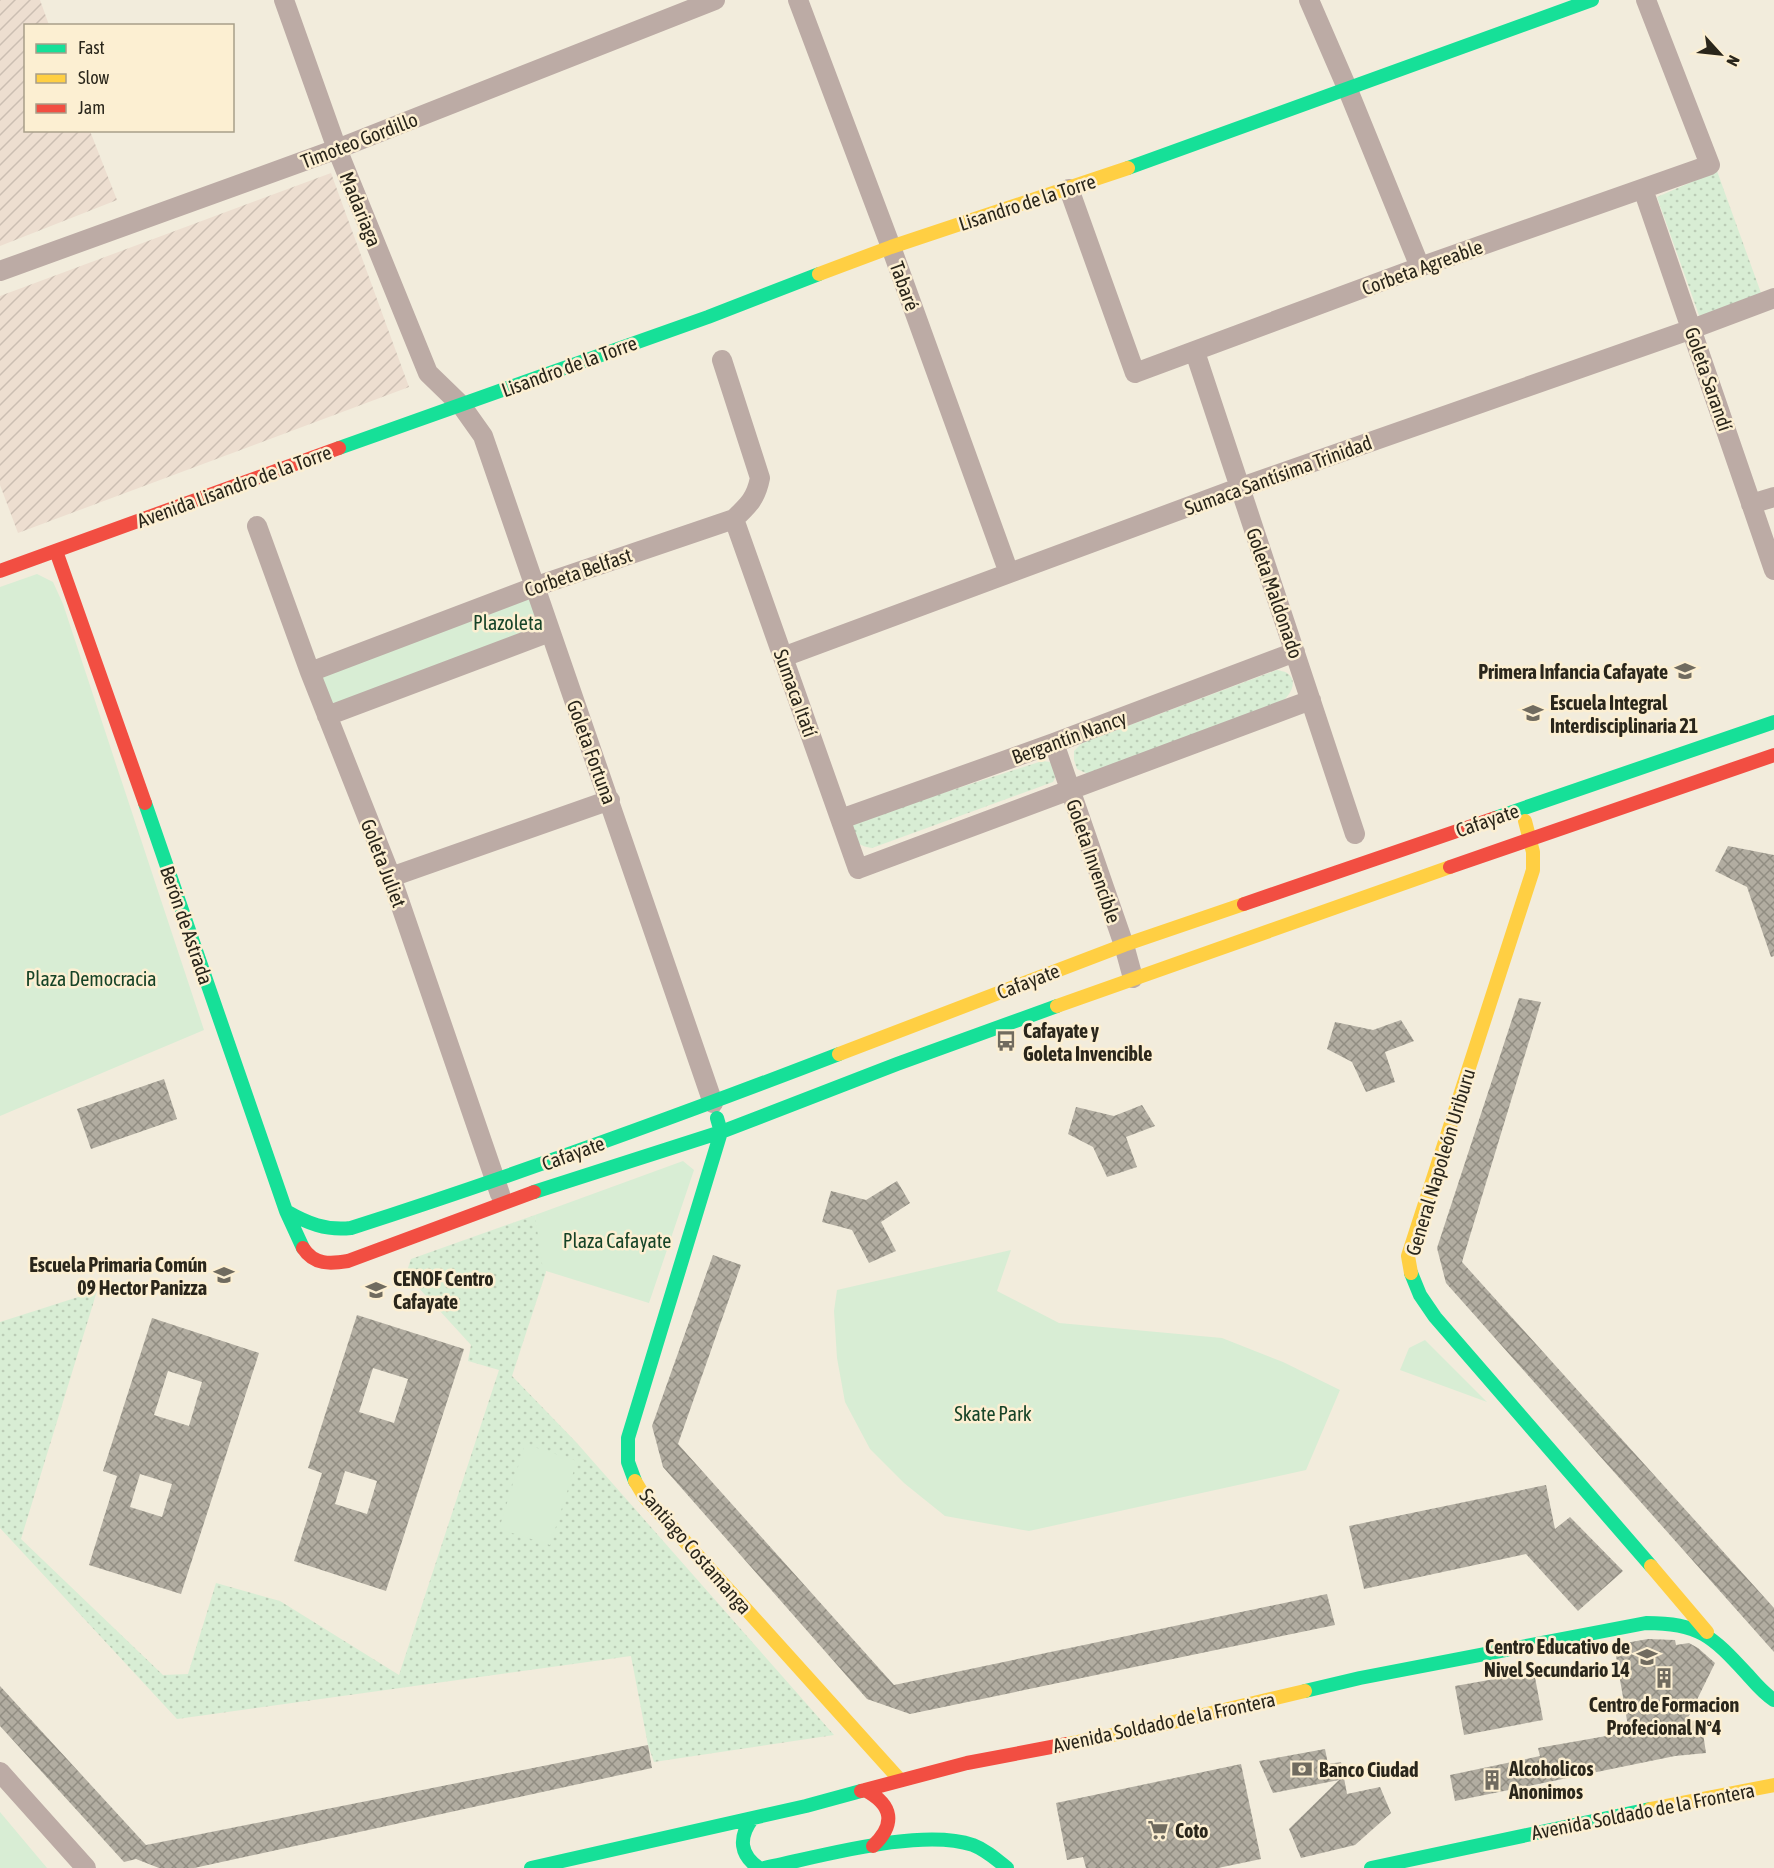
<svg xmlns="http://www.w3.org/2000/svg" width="1774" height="1868" font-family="'Asap Condensed',sans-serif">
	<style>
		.industrial { fill: url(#industrial-furrows) }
		.grass { fill: url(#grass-dots) }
		.green { fill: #d8edd4 }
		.building { fill: url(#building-cross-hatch); fill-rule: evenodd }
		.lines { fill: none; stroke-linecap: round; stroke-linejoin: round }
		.street { stroke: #bcaba5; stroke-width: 20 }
		.fast { stroke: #16e098; stroke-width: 14 }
		.slow { stroke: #ffcf43; stroke-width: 14 }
		.jam { stroke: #f24e42; stroke-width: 14 }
		.labels { text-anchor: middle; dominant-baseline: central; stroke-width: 5; stroke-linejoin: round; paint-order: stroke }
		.street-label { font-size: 20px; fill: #2a261b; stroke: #fcefd2 }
		.park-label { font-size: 20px; fill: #164327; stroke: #fcefd2 }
		.poi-label { font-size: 20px; font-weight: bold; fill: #2a261b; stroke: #fcefd2; text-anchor: start }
	</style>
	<defs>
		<pattern id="industrial-furrows" width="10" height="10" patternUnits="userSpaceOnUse" patternTransform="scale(1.5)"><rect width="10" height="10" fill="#edded0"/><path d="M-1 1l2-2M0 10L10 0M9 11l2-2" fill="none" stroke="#cbbeb2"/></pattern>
		<pattern id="grass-dots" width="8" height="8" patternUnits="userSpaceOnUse" patternTransform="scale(1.5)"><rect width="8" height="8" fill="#d8edd4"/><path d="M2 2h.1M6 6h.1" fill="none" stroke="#bacbb5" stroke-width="1.8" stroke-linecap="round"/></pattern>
		<pattern id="building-cross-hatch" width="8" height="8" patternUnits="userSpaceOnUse" patternTransform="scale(1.5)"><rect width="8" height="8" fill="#b2ada1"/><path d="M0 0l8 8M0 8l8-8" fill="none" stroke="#918d82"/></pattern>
	</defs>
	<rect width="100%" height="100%" fill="#f2ecdc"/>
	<!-- industrial -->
	<path class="industrial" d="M 0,0 L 40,0 L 49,25 L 26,26 L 26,130 L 90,131 L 117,200 L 0,246 Z
		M 331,173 L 409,387 L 18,533 L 0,485 L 0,296 Z"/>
	<!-- grass -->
	<path class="grass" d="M 1717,171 L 1761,293 L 1700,318 L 1657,197 Z
		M 1277,670 C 1280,671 1284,671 1287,673 C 1299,681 1290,696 1281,702 L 1095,774 L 1086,773 L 1077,769 L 1074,760 L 1074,751 L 1082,743 Z
		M 1042,761 L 1051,762 L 1056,776 L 1053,782 L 872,848 C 861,846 856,844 851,834 L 853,825 L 859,820 Z
		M 535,1215 L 546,1272 L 512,1376 L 576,1442 L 834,1735 L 654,1762 L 648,1745 L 631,1656 L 177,1719 L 0,1528 L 0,1322 L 97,1291 L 21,1539 L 163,1675 L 188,1674 L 216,1583 L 280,1601 L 399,1675 L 499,1370 L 468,1361 L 471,1345 L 406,1274 L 411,1259 Z"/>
	<!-- green -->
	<path class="green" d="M 37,574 L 53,582 L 63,604 L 204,1030 L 0,1116 L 0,587 Z
		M 534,587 L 550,632 L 327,716 L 310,672 Z
		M 683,1161 L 694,1170 L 649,1303 L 543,1270 L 535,1215 Z
		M 1011,1250 L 997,1291 L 1059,1323 L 1222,1338 L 1283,1362 L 1340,1390 L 1306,1470 L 1029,1531 L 945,1516 L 904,1483 L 870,1449 L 845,1402 L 837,1358 L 834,1311 L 837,1290 Z
		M 1425,1340 L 1487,1402 L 1400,1370 L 1409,1348 Z
		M 525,1444 L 577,1461 L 550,1545 L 499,1529 Z
		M 0,1812 L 47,1868 L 0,1868 Z"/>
	<!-- building -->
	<path class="building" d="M 1728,846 L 1774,855 L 1774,956 L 1771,957 L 1747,887 L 1715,871 Z
		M 1519,998 L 1541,1002 L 1462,1262 L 1774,1608 L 1774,1652 L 1446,1283 L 1437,1248 Z
		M 1401,1020 L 1414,1041 L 1385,1052 L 1395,1082 L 1366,1092 L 1352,1062 L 1327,1049 L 1335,1022 L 1373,1030 Z
		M 164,1079 L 177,1119 L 91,1149 L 77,1109 Z
		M 1142,1105 L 1155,1126 L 1126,1137 L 1137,1167 L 1107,1177 L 1093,1147 L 1068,1134 L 1076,1107 L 1114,1116 Z
		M 897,1181 L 910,1203 L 881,1222 L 896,1251 L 869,1263 L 852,1230 L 822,1222 L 831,1191 L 866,1200 Z
		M 713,1255 L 741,1265 L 678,1444 L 894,1685 L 1327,1594 L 1335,1625 L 910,1714 L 867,1699 L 663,1467 L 652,1426 Z
		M 357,1315 L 464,1349 L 386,1591 L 294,1561 L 322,1473 L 308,1468 ZM 373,1368 L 408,1379 L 394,1423 L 359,1412 ZM 345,1471 L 377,1481 L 367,1514 L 335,1504 Z
		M 152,1318 L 259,1353 L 181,1594 L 89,1565 L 117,1476 L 103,1471 ZM 168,1371 L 202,1382 L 189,1426 L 154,1415 ZM 140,1474 L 172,1484 L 162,1517 L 130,1507 Z
		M 1546,1485 L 1555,1529 L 1570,1517 L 1623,1571 L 1578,1611 L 1526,1554 L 1364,1589 L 1349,1526 Z
		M 1648,1639 L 1675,1640 L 1676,1645 L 1689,1643 L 1698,1648 L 1715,1663 L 1686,1722 L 1701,1720 L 1706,1753 L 1675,1756 L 1455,1801 L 1450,1775 L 1540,1756 L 1538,1748 L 1629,1732 L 1614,1645 Z
		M 1534,1672 L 1543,1720 L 1464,1735 L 1455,1686 Z
		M 0,1686 L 146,1845 L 648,1745 L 652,1768 L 194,1868 L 159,1868 L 136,1859 L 124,1862 L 0,1726 Z
		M 1325,1749 L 1328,1764 L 1341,1762 L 1347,1794 L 1380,1787 L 1391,1813 L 1355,1845 L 1301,1858 L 1289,1829 L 1339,1780 L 1273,1793 L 1259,1761 Z
		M 1241,1764 L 1261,1859 L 1218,1868 L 1086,1868 L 1083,1857 L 1067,1860 L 1056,1803 Z"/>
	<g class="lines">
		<!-- street -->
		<path class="street" d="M 284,0 L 337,149 L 428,373 L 461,405 L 483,436 L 713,1103
			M 798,0 L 891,247 L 1009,573
			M 1309,0 L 1348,90 L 1420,267
			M 1069,189 L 1135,373 L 1420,267 L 1710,165 L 1646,0
			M 1643,189 L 1774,570
			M 0,271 L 337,149 L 715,0
			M 1195,352 L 1355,834
			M 1751,504 L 1774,497
			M 734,519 L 858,869 L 1311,700
			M 257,526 L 310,672 L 391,877 L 500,1194
			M 783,657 L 1239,488 L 1692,329 L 1774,298
			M 310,672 L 534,587 L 734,519 C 749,505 756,498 760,478 L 722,360
			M 327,716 L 550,632
			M 1054,743 L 1124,945 L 1133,978
			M 841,819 L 1054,743 L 1295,652
			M 391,877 L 610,800
			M 0,1772 L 86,1868"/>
		<!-- fast -->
		<path class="fast" d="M 1128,168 L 1592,0
			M 339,448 L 708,317 L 819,274
			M 145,803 L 286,1211 L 303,1248
			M 1495,818 L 1774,722
			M 534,1192 L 721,1132 L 897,1064 L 1057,1006
			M 286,1211 C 307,1223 326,1231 351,1228 C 516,1175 678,1116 839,1054
			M 1411,1273 L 1420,1295 L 1435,1317 L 1651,1566
			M 635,1481 L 628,1462 L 628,1438 L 721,1132 L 717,1118
			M 1305,1691 L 1360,1678 L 1646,1623 C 1699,1623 1712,1636 1747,1674 C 1755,1683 1763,1693 1774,1700
			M 752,1819 C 738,1838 740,1855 759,1868
			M 531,1868 L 806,1806 L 861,1791
			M 764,1868 C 819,1857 921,1827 973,1845 C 986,1850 996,1859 1007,1868
			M 1371,1868 L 1650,1809"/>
		<!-- slow -->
		<path class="slow" d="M 819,274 L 891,247 L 1128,168
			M 1057,1006 L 1450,867
			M 839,1054 L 1124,945 L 1244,904
			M 1411,1273 L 1408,1256 L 1533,870 L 1533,852 L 1525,821
			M 635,1481 L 644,1496 L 900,1780
			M 1651,1566 L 1707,1632
			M 1067,1744 L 1148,1728 L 1305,1691
			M 1650,1809 L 1774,1785"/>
		<!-- jam -->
		<path class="jam" d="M 56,551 L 145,803
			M 0,571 L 339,448
			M 1450,867 L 1774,755
			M 1244,904 L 1495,818
			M 303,1248 C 314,1265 330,1264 348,1261 L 534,1192
			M 865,1790 C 893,1805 896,1824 873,1846
			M 861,1791 L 967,1763 L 1067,1744"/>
	</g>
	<!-- icons -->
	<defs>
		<g id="school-bare" transform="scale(1.62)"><path d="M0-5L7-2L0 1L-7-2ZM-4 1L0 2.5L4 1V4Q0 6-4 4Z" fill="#706b5f" stroke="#fcefd2" stroke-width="2.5" paint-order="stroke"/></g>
		<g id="bus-bare" transform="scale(1.62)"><path d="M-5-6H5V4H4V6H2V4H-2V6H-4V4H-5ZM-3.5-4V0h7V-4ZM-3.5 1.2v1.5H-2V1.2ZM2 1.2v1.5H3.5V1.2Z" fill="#706b5f" stroke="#fcefd2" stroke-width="2.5" paint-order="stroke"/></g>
		<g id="building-bare" transform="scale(1.62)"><path d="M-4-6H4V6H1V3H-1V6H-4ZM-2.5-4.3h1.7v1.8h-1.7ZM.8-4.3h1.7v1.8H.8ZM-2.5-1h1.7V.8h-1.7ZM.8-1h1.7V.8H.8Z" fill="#706b5f" stroke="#fcefd2" stroke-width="2.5" paint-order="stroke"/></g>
		<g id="bank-bare" transform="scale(1.62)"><path d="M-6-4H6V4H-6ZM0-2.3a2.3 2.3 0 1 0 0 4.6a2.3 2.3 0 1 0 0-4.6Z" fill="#706b5f" stroke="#fcefd2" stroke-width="2.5" paint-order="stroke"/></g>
		<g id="supermarket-bare" transform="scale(1.62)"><path d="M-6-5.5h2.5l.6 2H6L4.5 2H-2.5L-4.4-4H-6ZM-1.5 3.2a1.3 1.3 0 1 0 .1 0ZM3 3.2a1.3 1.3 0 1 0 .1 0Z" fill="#706b5f" stroke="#fcefd2" stroke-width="2.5" paint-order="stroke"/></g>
	</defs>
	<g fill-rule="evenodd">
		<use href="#school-bare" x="1685" y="671"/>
		<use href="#school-bare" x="1533" y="713"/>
		<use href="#bus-bare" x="1006" y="1041"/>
		<use href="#school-bare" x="224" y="1275"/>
		<use href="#school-bare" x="376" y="1290"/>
		<use href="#school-bare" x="1647" y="1657"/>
		<use href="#building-bare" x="1664" y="1678"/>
		<use href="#bank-bare" x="1302" y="1769"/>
		<use href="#building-bare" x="1492" y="1780"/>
		<use href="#supermarket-bare" x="1158" y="1830"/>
	</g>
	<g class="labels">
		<!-- street labels -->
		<g class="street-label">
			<text transform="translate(359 140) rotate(-21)">Timoteo Gordillo</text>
			<text transform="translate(1027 202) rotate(-18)">Lisandro de la Torre</text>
			<text transform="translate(361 209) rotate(68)">Madariaga</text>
			<text transform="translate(1422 267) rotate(-20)">Corbeta Agreable</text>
			<text transform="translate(905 286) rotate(70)">Tabaré</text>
			<text transform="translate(569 366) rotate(-20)">Lisandro de la Torre</text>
			<text transform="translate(1709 379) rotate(71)">Goleta Sarandí</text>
			<text transform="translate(1278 475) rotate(-20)">Sumaca Santísima Trinidad</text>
			<text transform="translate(234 486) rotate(-20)">Avenida Lisandro de la Torre</text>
			<text transform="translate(578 572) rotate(-19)">Corbeta Belfast</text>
			<text transform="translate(1275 593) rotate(71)">Goleta Maldonado</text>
			<text transform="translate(796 693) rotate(70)">Sumaca Itatí</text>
			<text transform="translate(1069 737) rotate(-20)">Bergantín Nancy</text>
			<text transform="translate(592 752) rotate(70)">Goleta Fortuna</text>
			<text transform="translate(1487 820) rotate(-19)">Cafayate</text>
			<text transform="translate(1094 861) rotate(71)">Goleta Invencible</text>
			<text transform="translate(384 863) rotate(69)">Goleta Juliet</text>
			<text transform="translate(187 925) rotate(71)">Berón de Astrada</text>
			<text transform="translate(1028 981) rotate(-21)">Cafayate</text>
			<text transform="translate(573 1153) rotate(-20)">Cafayate</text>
			<text transform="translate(1440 1162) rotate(-73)">General Napoleón Uriburu</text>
			<text transform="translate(696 1551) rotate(49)">Santiago Costamanga</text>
			<text transform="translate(1164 1722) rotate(-12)">Avenida Soldado de la Frontera</text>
			<text transform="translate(1643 1811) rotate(-11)">Avenida Soldado de la Frontera</text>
		</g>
		<!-- park labels -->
		<g class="park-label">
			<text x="508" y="622">Plazoleta</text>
			<text x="91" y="978">Plaza Democracia</text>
			<text x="617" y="1240">Plaza Cafayate</text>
			<text x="993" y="1413">Skate Park</text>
		</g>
		<!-- poi labels -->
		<g class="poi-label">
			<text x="1668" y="671" text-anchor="end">Primera Infancia Cafayate</text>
			<text x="1550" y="702">Escuela Integral<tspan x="1550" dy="23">Interdisciplinaria 21</tspan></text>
			<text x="1023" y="1030">Cafayate y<tspan x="1023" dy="23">Goleta Invencible</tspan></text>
			<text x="207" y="1264" text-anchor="end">Escuela Primaria Común<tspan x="207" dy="23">09 Hector Panizza</tspan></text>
			<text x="393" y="1278">CENOF Centro<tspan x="393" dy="23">Cafayate</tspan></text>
			<text x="1630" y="1646" text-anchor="end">Centro Educativo de<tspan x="1630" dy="23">Nivel Secundario 14</tspan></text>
			<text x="1664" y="1704" text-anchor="middle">Centro de Formacion<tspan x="1664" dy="23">Profecional N°4</tspan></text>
			<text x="1509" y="1768">Alcoholicos<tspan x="1509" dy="23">Anonimos</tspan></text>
			<text x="1319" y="1769">Banco Ciudad</text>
			<text x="1175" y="1830">Coto</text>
		</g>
	</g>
	<!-- legend -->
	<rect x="24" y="24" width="210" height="108" fill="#fcefd2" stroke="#a89f89" stroke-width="1.5"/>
	<rect x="36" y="44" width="30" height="9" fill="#16e098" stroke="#a89f89" stroke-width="1.5"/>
	<text x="78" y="54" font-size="18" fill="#2a261b">Fast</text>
	<rect x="36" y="74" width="30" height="9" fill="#ffcf43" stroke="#a89f89" stroke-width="1.5"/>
	<text x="78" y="84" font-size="18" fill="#2a261b">Slow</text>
	<rect x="36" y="104" width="30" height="9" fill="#f24e42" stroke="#a89f89" stroke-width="1.5"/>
	<text x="78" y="114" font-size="18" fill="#2a261b">Jam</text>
	<!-- north arrow -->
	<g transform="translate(1720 54) rotate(117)" stroke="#fcefd2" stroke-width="4.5" paint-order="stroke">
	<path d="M0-4.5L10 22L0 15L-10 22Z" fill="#2a261b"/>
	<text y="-9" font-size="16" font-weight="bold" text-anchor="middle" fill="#2a261b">N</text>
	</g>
</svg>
